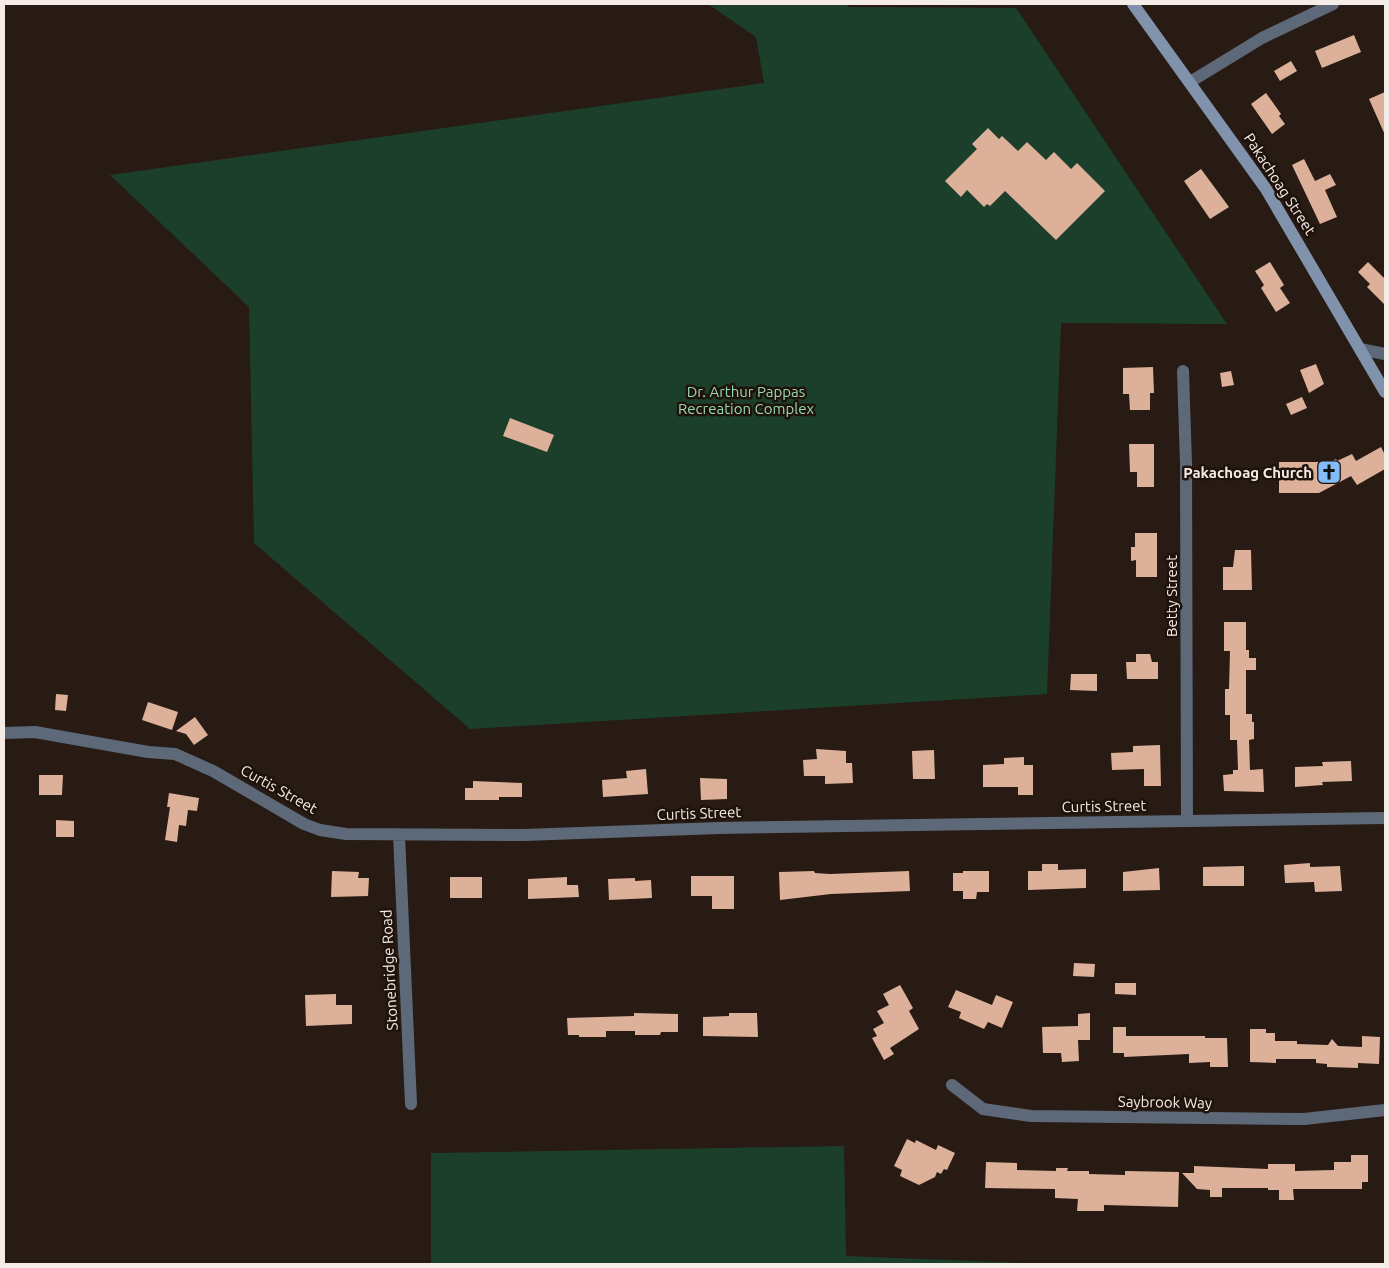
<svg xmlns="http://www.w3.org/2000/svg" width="1389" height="1268" font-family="Ubuntu,sans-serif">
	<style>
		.green { fill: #1c3f2b }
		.building { fill: #ddb099 }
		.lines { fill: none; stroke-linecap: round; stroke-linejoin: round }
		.street { stroke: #5d6978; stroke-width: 12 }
		.secondary { stroke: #8193ac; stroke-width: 12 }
		.labels { text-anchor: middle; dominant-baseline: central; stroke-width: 5; stroke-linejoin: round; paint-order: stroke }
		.street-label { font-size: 15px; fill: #f6ece7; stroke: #1f120b }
		.park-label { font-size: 15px; fill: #96dbb0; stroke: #1f120b }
		.poi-label { font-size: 15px; font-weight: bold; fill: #f6ece7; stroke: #1f120b; text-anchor: end }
	</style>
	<rect width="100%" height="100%" fill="#281b14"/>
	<!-- green -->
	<path class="green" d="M 708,4 L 845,4 L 849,7 L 1016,8 L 1227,324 L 1061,323 L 1047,694 L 470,729 L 254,543 L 249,307 L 110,175 L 764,83 L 756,37 Z
		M 844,1146 L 846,1256 L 1048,1264 L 431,1264 L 431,1153 Z"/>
	<!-- building -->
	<path class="building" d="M 1354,35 L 1361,52 L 1322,68 L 1315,51 Z
		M 1291,61 L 1297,71 L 1280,81 L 1274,71 Z
		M 1385,92 L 1385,135 L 1369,99 Z
		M 1266,93 L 1281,114 L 1279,116 L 1285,124 L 1272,134 L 1251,104 Z
		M 988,128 L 999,139 L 1002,136 L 1018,151 L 1027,142 L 1046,160 L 1054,152 L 1071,169 L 1077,163 L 1105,191 L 1056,240 L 1005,191 L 990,206 L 987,204 L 984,207 L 967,190 L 961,197 L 945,181 L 977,149 L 972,144 Z
		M 1304,159 L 1315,181 L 1330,174 L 1336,185 L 1325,190 L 1337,217 L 1320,224 L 1292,165 Z
		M 1201,169 L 1229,207 L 1210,219 L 1184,181 Z
		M 1270,262 L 1284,285 L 1280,288 L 1290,303 L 1276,312 L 1261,288 L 1264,285 L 1255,271 Z
		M 1368,262 L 1385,279 L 1385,305 L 1367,287 L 1370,284 L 1358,272 Z
		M 1316,364 L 1324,384 L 1309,393 L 1300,370 Z
		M 1153,367 L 1154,393 L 1150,393 L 1150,410 L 1130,410 L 1129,394 L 1123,394 L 1123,368 Z
		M 1231,371 L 1234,385 L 1222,387 L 1220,373 Z
		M 1302,397 L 1307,408 L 1291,415 L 1286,404 Z
		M 510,418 L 554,435 L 547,452 L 503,436 Z
		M 1129,444 L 1154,444 L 1154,487 L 1137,487 L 1137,472 L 1130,472 Z
		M 1381,447 L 1385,455 L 1385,469 L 1357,485 L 1351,476 L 1319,493 L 1279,493 L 1279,462 L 1330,462 L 1336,459 L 1337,461 L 1352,454 L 1356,461 Z
		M 1135,533 L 1157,533 L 1157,577 L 1136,577 L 1136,560 L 1131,561 L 1131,547 L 1135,547 Z
		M 1235,550 L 1251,550 L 1252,590 L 1223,590 L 1223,567 L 1233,567 Z
		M 1224,622 L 1246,622 L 1246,650 L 1249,650 L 1249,658 L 1256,658 L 1256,670 L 1246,670 L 1246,714 L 1252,714 L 1252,722 L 1254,722 L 1254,739 L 1249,740 L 1250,770 L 1263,769 L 1264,792 L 1224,791 L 1223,775 L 1233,774 L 1233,770 L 1238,770 L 1237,740 L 1230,740 L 1230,715 L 1225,715 L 1225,689 L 1229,689 L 1230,651 L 1224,651 Z
		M 1136,654 L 1150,654 L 1152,662 L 1158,662 L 1158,679 L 1127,679 L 1126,662 L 1136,662 Z
		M 1071,674 L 1097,674 L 1097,691 L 1070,690 Z
		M 56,694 L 68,695 L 66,711 L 55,710 Z
		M 148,702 L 178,712 L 172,730 L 142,720 Z
		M 195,717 L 208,735 L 194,745 L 186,734 L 176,731 Z
		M 1160,745 L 1161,786 L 1144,786 L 1144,769 L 1112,770 L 1111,753 L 1133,752 L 1133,746 Z
		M 816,749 L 846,751 L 846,763 L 852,763 L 853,783 L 825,784 L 825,776 L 804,776 L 803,760 L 817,759 Z
		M 934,750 L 935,779 L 913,779 L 912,751 Z
		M 1024,757 L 1024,765 L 1033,765 L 1033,795 L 1018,795 L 1018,787 L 983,787 L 983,765 L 1004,764 L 1004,758 Z
		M 1351,761 L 1352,781 L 1322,782 L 1323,785 L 1295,787 L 1295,767 L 1323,766 L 1322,762 Z
		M 646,769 L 648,794 L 603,797 L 602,780 L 627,778 L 626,771 Z
		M 39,775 L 63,775 L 62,795 L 39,795 Z
		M 700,778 L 727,779 L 727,799 L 701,800 Z
		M 473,781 L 522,783 L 522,797 L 499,797 L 499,800 L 465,800 L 465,788 L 473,788 Z
		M 169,793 L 199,798 L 197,811 L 188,810 L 186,826 L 179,825 L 177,842 L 165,840 L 170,807 L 167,807 Z
		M 56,820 L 74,821 L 74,837 L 56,837 Z
		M 1310,863 L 1310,867 L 1340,866 L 1342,891 L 1315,892 L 1314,882 L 1285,883 L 1284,865 Z
		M 1042,864 L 1058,864 L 1058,870 L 1086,869 L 1086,888 L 1028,890 L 1028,871 L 1042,871 Z
		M 1244,866 L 1244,886 L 1203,886 L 1203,867 Z
		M 1159,868 L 1160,890 L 1123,891 L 1123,872 Z
		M 332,871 L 359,872 L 358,878 L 369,878 L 368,896 L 331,897 Z
		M 814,871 L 815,873 L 830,874 L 909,871 L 910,891 L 831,894 L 780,900 L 779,872 Z
		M 963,871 L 989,871 L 989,892 L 977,892 L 976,899 L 963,899 L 963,891 L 953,891 L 953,873 L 963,873 Z
		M 691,876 L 734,876 L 734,909 L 712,909 L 712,896 L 691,896 Z
		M 450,877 L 482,877 L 482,898 L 450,898 Z
		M 567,877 L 567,885 L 578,885 L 579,897 L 528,899 L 528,879 Z
		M 635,878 L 635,881 L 651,880 L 652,898 L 609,900 L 608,879 Z
		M 1074,963 L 1095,964 L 1094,977 L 1073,976 Z
		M 1115,983 L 1136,983 L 1136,995 L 1115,994 Z
		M 900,985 L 913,1008 L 909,1011 L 919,1029 L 890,1048 L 894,1054 L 884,1060 L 872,1038 L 877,1036 L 873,1029 L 884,1023 L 877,1011 L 889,1005 L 883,994 Z
		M 956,990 L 992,1005 L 996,995 L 1013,1002 L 1002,1028 L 988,1022 L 984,1029 L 959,1018 L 961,1012 L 948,1007 Z
		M 336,994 L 336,1005 L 352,1005 L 352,1024 L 306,1026 L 305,995 Z
		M 634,1013 L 678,1014 L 678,1032 L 661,1032 L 660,1035 L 635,1035 L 635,1031 L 606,1031 L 606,1037 L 579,1037 L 579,1035 L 568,1035 L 567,1018 L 634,1016 Z
		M 729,1013 L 757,1013 L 758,1037 L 703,1036 L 703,1017 L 729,1016 Z
		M 1090,1013 L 1090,1040 L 1078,1040 L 1079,1061 L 1062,1062 L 1061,1053 L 1043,1053 L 1042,1027 L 1078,1026 L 1078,1014 Z
		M 1113,1027 L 1126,1027 L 1126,1036 L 1205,1036 L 1205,1038 L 1227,1038 L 1228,1067 L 1210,1067 L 1210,1062 L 1189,1063 L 1189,1054 L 1124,1057 L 1124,1053 L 1113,1053 Z
		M 1250,1029 L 1266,1029 L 1266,1033 L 1275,1033 L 1275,1041 L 1297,1041 L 1297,1044 L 1328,1045 L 1332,1039 L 1338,1046 L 1362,1047 L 1362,1036 L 1380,1037 L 1379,1064 L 1358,1063 L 1358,1068 L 1327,1067 L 1327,1064 L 1316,1063 L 1316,1059 L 1276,1059 L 1276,1063 L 1250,1062 Z
		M 907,1139 L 915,1143 L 916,1140 L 936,1150 L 938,1145 L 955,1153 L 947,1170 L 944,1169 L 941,1174 L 937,1172 L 935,1177 L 919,1185 L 900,1176 L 902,1170 L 894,1166 Z
		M 1351,1155 L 1368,1155 L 1368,1182 L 1362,1182 L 1362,1189 L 1293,1189 L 1294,1200 L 1279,1200 L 1279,1190 L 1268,1190 L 1268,1188 L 1222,1188 L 1222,1197 L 1210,1197 L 1210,1190 L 1197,1189 L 1182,1173 L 1194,1173 L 1194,1166 L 1268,1169 L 1268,1164 L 1295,1164 L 1295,1171 L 1334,1170 L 1334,1162 L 1351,1162 Z
		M 986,1162 L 1017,1163 L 1017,1170 L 1056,1171 L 1056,1168 L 1068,1168 L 1067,1171 L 1089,1171 L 1089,1174 L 1125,1175 L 1125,1171 L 1179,1172 L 1178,1207 L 1104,1205 L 1104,1211 L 1077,1211 L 1078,1199 L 1055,1198 L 1055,1189 L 985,1188 Z"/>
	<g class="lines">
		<!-- street -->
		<path class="street" d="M 1190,82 L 1262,38 L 1333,4
			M 1360,349 L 1385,354
			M 1183,371 L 1186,464 L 1187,821
			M 4,733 L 35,732 L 148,752 L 175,754 L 213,771 L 304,824 L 320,830 L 346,834 L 524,835 L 719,828 L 1385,818
			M 399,835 L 411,1104
			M 952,1085 L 983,1109 L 1031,1116 L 1304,1119 L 1385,1110"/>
		<!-- secondary -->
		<path class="secondary" d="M 1133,4 L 1266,189 L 1385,392"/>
	</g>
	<!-- icons -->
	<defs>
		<g id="church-square" transform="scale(1.25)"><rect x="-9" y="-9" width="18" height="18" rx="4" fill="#83bcfb" stroke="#1f120b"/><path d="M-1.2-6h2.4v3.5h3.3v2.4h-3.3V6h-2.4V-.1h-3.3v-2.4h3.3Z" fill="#111"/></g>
	</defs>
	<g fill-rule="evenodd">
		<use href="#church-square" x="1329" y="472"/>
	</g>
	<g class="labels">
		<!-- street labels -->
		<g class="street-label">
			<text transform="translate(1280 184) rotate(57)">Pakachoag Street</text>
			<text transform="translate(1171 596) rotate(-90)">Betty Street</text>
			<text transform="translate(279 789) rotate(29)">Curtis Street</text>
			<text transform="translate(1104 806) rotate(-1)">Curtis Street</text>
			<text transform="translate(699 813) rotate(-2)">Curtis Street</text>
			<text transform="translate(389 970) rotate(-93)">Stonebridge Road</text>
			<text transform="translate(1165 1102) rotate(1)">Saybrook Way</text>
		</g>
		<!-- park labels -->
		<g class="park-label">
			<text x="746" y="391">Dr. Arthur Pappas<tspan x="746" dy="17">Recreation Complex</tspan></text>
		</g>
		<!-- poi labels -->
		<g class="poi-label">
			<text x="1312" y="472">Pakachoag Church</text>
		</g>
	</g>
	<!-- border -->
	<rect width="1389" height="1268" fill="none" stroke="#f6ece7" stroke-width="10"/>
</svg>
